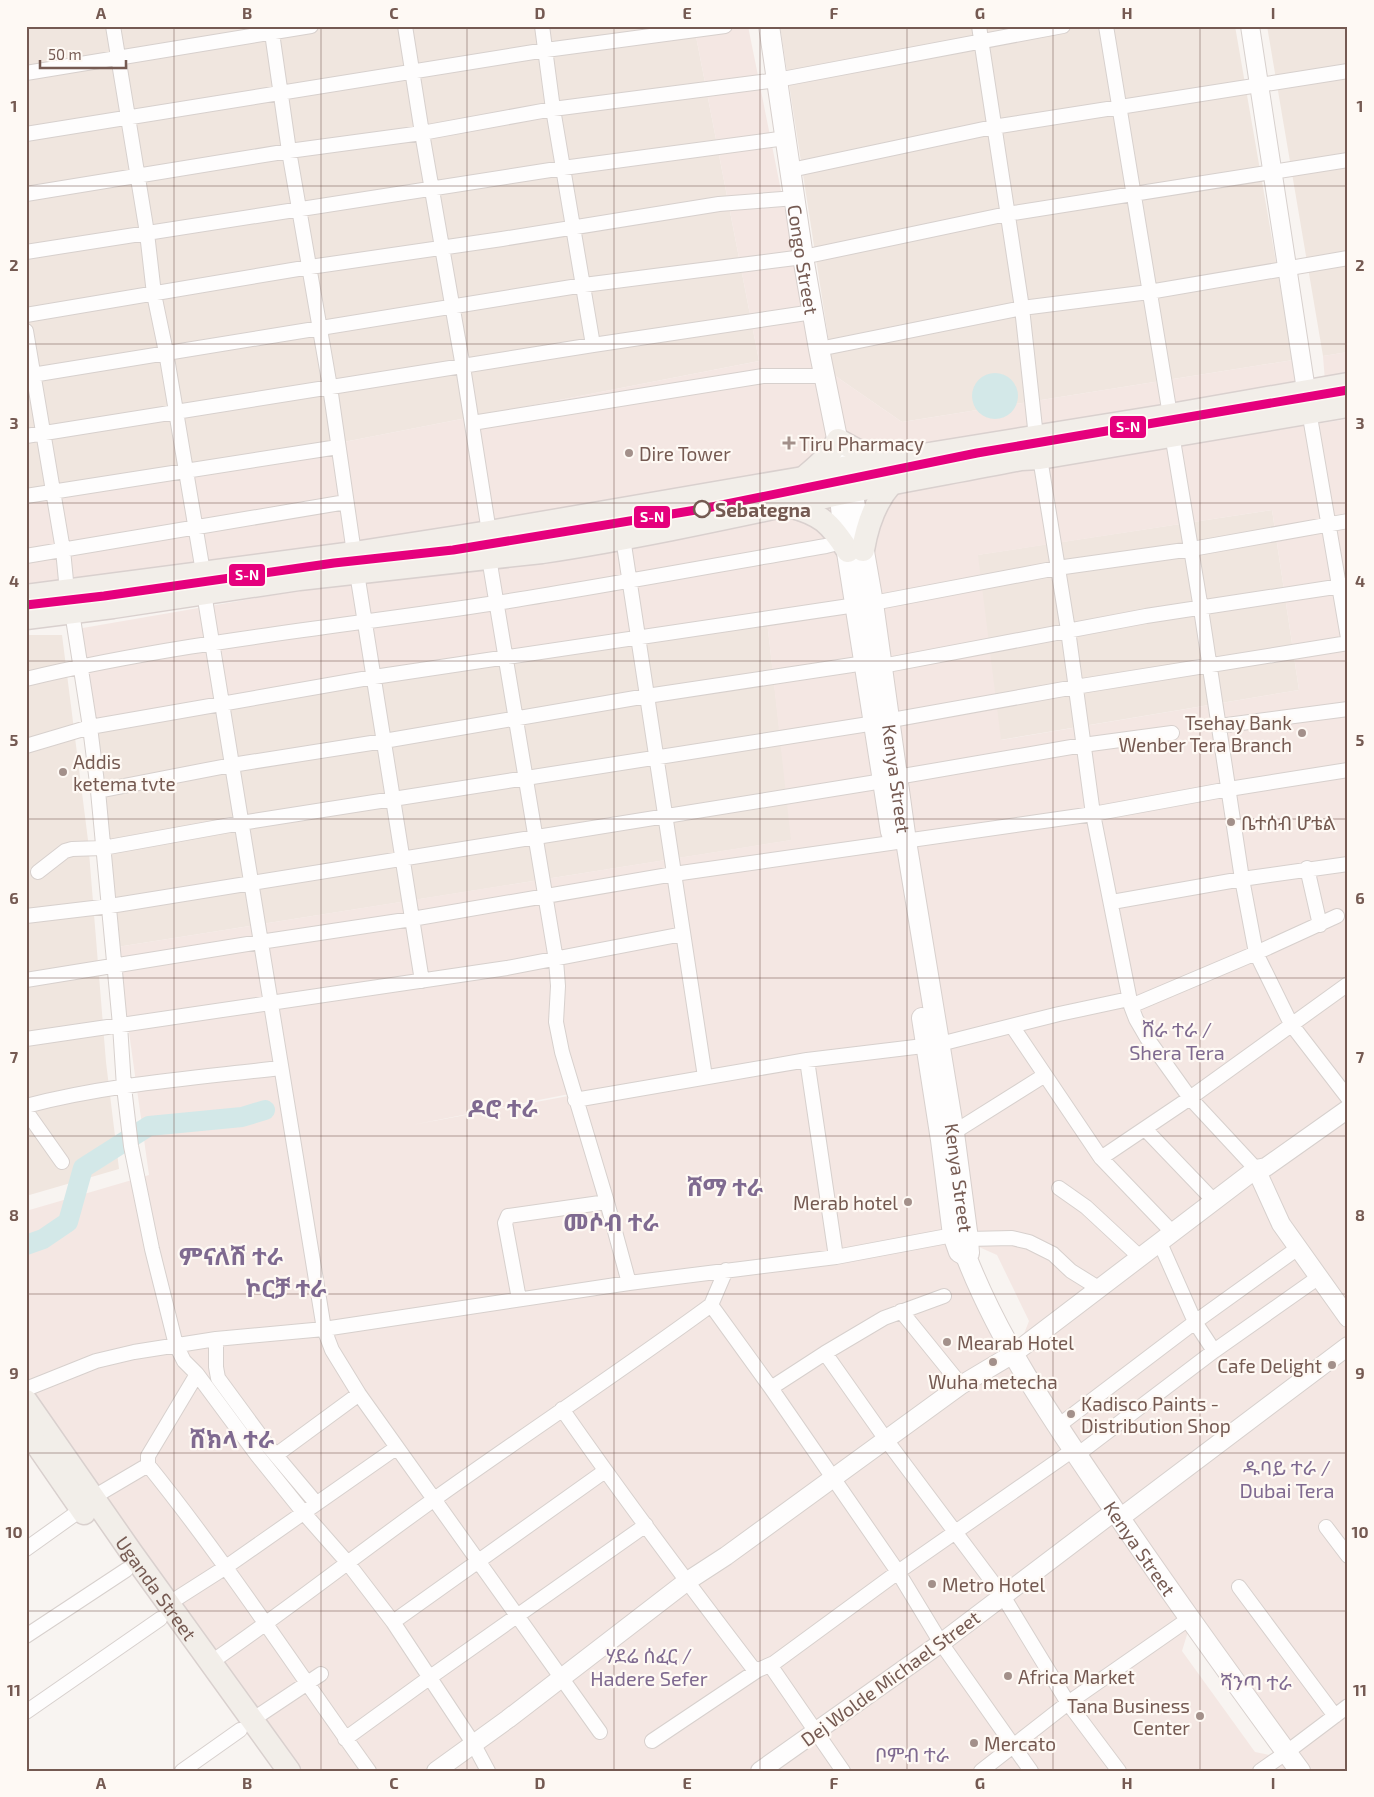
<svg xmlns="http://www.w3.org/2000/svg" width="1374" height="1797" font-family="'Exo 2','Noto Sans Ethiopic',sans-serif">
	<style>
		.residential { fill: #f0e6df }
		.commercial { fill: #f4e7e3; fill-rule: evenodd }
		.water { fill: #d3e8e8 }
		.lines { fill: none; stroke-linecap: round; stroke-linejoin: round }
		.river { stroke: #d3e8e8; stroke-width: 20 }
		.minor-casing { stroke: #d7d0cd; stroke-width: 16 }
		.tertiary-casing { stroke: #d7d0cd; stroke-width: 20 }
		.secondary-casing { stroke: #d8d0cd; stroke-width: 22 }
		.primary-casing { stroke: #d9d0ce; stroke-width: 25 }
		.minor { stroke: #fefdfd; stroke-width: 14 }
		.tertiary { stroke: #fefdfd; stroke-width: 18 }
		.secondary { stroke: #fefdfd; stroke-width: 20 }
		.primary { stroke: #f2eee9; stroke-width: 22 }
		.rail-1-casing { stroke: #fef9f4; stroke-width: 12 }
		.rail-1 { stroke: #e5007d; stroke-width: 9 }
		.grid { fill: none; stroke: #755a52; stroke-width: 1; stroke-opacity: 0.55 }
		.poi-dot { fill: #a3908a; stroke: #fef9f4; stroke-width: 2 }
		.stop-dot { fill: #fef9f4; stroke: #755a52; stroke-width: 2.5 }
		.labels { text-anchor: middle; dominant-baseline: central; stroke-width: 4.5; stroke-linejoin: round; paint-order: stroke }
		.street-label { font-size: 19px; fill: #755a52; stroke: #fef9f4 }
		.poi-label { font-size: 19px; fill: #755a52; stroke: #fef9f4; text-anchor: start }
		.stop-label { font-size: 19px; font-weight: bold; fill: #755a52; stroke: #fef9f4; text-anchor: start }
		.neighbourhood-label { font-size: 20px; fill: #7f6a90; stroke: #fef9f4 }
		.district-label { font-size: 24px; font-weight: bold; fill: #7f6a90; stroke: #fef9f4 }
		.line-badge { stroke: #fef9f4; stroke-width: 2 }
		.badge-label { font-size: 14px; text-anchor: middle; font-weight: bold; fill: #fff }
		.neatline { fill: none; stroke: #755a52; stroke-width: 2 }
		.grid-label { font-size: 16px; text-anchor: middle; font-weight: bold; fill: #755a52 }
	</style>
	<rect width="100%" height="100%" fill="#f8f4f1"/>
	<!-- residential -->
	<path class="residential" d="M 26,26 L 694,26 L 759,361 L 308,449 L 26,499 Z
		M 780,26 L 1235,26 L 1293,360 L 902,422 L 834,375 Z
		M 1267,26 L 1348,26 L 1348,352 L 1323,356 Z
		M 1272,510 L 1299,690 L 1000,740 L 977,555 Z
		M 766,612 L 792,840 L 117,947 L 87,722 Z
		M 26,635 L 62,635 L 88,840 L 106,1062 L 119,1169 L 26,1196 Z"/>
	<!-- commercial -->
	<path class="commercial" d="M 694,26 L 748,26 L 833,450 L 832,467 L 501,518 L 400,537 L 26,589 L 26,498 L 308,449 L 759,361 Z
		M 1348,352 L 1348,377 L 1325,381 L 1323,356 Z
		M 1293,360 L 1299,389 L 850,464 L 834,375 L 902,422 Z
		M 1348,419 L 1348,1771 L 294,1771 L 26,1386 L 26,1211 L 149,1175 L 117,947 L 791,840 L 766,612 L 87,722 L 77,629 L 840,497 ZM 1272,510 L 1299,690 L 1001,740 L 978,555 ZM 930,1045 L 961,1239 L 997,1255 L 1029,1321 L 1012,1364 L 958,1239 L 929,1047 L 595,1091 L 412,1125 L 595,1089 ZM 1190,1625 L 1288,1759 L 1255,1752 L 1182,1651 Z"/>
	<!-- water -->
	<path class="water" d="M972 396a23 23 0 1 1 46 0a23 23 0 1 1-46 0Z"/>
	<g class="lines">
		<!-- river -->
		<path class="river" d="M 26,1245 L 43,1239 L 68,1222 L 83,1168 L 149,1126 L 242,1117 L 265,1110"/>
		<!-- minor casing -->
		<g class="minor-casing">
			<path id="minor" d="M 113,26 L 147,233 L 154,294 L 166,352 L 203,572
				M 271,26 L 289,151 L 330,387 L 354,553
				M 405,26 L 422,133 L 463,367 L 489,532
				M 542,26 L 553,109 L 593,345
				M 979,26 L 1022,308 L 1036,437
				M 1106,26 L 1170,415
				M 26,73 L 311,26
				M 26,134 L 546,50 L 725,26
				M 791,170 L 993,127 L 1348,71
				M 26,194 L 289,151 L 422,133 L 553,109 L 777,80 L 1063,26
				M 26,252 L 563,168 L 786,138
				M 26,315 L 310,267 L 502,239 L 719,204 L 795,198
				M 26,331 L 63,550 L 67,591
				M 819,349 L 1022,308 L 1149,292 L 1348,258
				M 26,376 L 584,285 L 803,257 L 1007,214 L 1348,160
				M 1309,411 L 1348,638
				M 472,423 L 763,376 L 825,376
				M 1172,434 L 1201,609 L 1242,879 L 1256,953 L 1291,1024 L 1348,1098
				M 26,436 L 593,345 L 813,312
				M 1040,458 L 1068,630 L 1093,814 L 1131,1006 L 1136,1019 L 1147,1038 L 1190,1098 L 1256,1169
				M 26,496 L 338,447
				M 623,538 L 705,1077
				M 26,556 L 346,502
				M 489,558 L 556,960 L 558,986 L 556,1022 L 562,1052 L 607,1202 L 629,1283
				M 357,573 L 422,981
				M 204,593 L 324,1329 L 332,1350 L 359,1394 L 600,1732
				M 873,603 L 1057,568 L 1192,549 L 1348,521
				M 72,612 L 90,727 L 98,791 L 120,1025 L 124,1087 L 131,1146 L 152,1249 L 176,1345 L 184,1361 L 197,1374 L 257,1455 L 303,1512 L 347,1562 L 393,1622 L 473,1743 L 488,1771
				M 882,666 L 1146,616 L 1348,585
				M 26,679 C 180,642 340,627 496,603 C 606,586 716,565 826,546 L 842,542
				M 1219,726 L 1348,709
				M 26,746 L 90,727 L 374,677 L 856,605
				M 897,777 L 1083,745 L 1172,733
				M 98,791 L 232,765 L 384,741 L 647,696 L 865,663
				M 1307,868 L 1320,925
				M 38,872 L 65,851 L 72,849 L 103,848 L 241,823 L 875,723 L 1075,687 L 1348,643
				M 1112,902 L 1242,879 L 1348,864
				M 26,916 L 110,906 L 883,781
				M 26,980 L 260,942 L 412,919 L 674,874 L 1093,814 L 1229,789 L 1348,770
				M 1131,1006 L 1256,953 L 1337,916
				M 1012,1026 L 1101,1158 L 1173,1233
				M 26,1039 L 507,968 L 683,934
				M 807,1060 L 836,1257
				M 575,1100 L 807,1060 L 940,1044 L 1059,1014 L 1129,999
				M 26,1106 C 109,1084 196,1078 280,1068
				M 26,1111 L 62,1162
				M 1145,1129 L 1215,1202
				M 948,1136 L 1045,1075
				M 1101,1158 L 1190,1098 L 1348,984
				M 1059,1188 L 1086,1207 L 1141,1258
				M 968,1239 L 1012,1238 L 1029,1242 L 1053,1254 L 1071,1271 L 1100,1289
				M 1160,1243 L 1195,1322 L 1214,1351
				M 519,1299 L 505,1223 L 508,1216 L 607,1202
				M 711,1305 L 726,1270
				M 901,1311 L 961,1385
				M 216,1339 L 216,1367 L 218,1378 L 268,1446 L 316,1503
				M 825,1353 L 887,1441 L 1003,1596 L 1068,1703 L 1119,1771
				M 197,1374 L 148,1456 L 148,1465 C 227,1563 295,1668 369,1771
				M 771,1388 L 825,1353 L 884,1318 L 944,1296
				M 26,1389 L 96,1361 L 134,1352 L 216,1339 L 324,1329 L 629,1283 L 836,1257 L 953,1235
				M 562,1409 C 623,1497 687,1582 752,1667 L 758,1670 L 774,1663 L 898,1572 L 1073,1450
				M 1058,1426 L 1195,1322 L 1298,1248
				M 276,1455 L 359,1394
				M 1077,1455 L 1214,1351 L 1319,1277
				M 92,1498 L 148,1465
				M 1326,1527 L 1348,1556
				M 26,1549 L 82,1509
				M 1239,1587 L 1335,1716
				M 168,1604 L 226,1567 L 396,1448
				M 393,1622 L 605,1471
				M 26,1636 L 126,1570
				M 210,1663 C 287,1610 360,1552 436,1498 C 527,1433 621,1371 711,1305 L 771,1388 L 898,1572 L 941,1643 L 1031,1771
				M 770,1665 L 843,1771
				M 26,1712 L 160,1619
				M 252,1720 L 321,1674
				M 345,1739 L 429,1678 L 646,1525
				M 652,1741 L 758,1670
				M 182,1771 L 240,1730
				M 981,1771 L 1068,1703 L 1190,1618
				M 1260,1771 L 1287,1752 L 1348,1706"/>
		</g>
		<!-- tertiary casing -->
		<g class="tertiary-casing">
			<path id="tertiary" d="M 1250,26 L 1308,403
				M 1256,1169 L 1281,1224 L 1348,1318
				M 1120,1518 L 1348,1346
				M 436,1771 L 508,1719 L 686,1582 L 726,1556 L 961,1385 L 1013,1354 L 1256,1169 L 1266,1167 L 1348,1109
				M 760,1771 L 941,1643 L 1115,1511"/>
		</g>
		<!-- secondary casing -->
		<g class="secondary-casing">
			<g id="secondary">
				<path id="s1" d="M 769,26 L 803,257 L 819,349 L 839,448 L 846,468 L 859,523 L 873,603 L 906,841 L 954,1133 L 968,1239 L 969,1253 L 966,1256 C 999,1341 1051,1417 1102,1492 C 1166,1587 1233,1679 1300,1771"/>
				<path d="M 839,487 L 843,527 L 891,832"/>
				<path d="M 922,1018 L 941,1140 L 953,1235 L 959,1252 L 966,1256"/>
			</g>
		</g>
		<!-- primary casing -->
		<g class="primary-casing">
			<g id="primary">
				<path d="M 807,475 C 820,464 830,455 838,440 L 860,452 L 885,459"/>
				<path d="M 789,506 C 821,514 830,523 848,551"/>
				<path d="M 863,550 C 867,526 875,502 891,484"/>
				<path d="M 26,596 L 354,553 L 489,532 L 803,478 L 836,469 L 1170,415 L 1348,384"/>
				<path d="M 26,618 L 113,607 L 299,579 L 542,552 C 642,537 740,515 839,494 C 900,481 961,471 1021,459 L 1040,458 L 1348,406"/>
				<path id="s2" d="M 26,1401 L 131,1552 L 289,1771"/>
				<path d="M 26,1429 L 84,1513"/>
			</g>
		</g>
		<!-- minor -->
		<use href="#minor" class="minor"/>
		<!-- tertiary -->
		<use href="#tertiary" class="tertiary"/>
		<!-- secondary -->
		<use href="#secondary" class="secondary"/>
		<!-- primary -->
		<use href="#primary" class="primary"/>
		<!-- rail-1 casing -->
		<g class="rail-1-casing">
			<path id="rail-1" d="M 26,605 L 104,596 L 334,563 L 453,550 L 702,509 L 977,453 L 1348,390"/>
		</g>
		<!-- rail-1 -->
		<use href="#rail-1" class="rail-1"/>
	</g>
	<!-- grid -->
	<path class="grid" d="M 174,26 L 174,1771M 321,26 L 321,1771M 467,26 L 467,1771M 614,26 L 614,1771M 760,26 L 760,1771M 907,26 L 907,1771M 1053,26 L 1053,1771M 1200,26 L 1200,1771M 26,186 L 1348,186M 26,344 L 1348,344M 26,503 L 1348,503M 26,661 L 1348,661M 26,819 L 1348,819M 26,978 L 1348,978M 26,1136 L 1348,1136M 26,1294 L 1348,1294M 26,1453 L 1348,1453M 26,1611 L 1348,1611"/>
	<!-- markers -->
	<g class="poi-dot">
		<path d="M786.5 435.5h5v5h5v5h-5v5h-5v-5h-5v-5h5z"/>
		<circle cx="629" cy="453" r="5"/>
		<circle cx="1302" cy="733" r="5"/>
		<circle cx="63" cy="772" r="5"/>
		<circle cx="1231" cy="822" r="5"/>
		<circle cx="908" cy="1202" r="5"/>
		<circle cx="947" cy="1342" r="5"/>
		<circle cx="993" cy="1362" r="5"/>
		<circle cx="1332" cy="1365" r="5"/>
		<circle cx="1071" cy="1414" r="5"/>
		<circle cx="932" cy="1584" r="5"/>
		<circle cx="1008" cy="1676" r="5"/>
		<circle cx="1200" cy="1716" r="5"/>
		<circle cx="974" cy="1743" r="5"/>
	</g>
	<circle class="stop-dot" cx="702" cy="509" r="8"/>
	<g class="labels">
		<!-- street labels -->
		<g class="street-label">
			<text stroke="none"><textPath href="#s1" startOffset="236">Congo Street</textPath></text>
			<text stroke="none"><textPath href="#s1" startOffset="764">Kenya Street</textPath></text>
			<text stroke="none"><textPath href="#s1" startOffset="1168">Kenya Street</textPath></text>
			<text stroke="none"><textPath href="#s1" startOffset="1589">Kenya Street</textPath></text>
			<text stroke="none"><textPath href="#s2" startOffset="228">Uganda Street</textPath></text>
			<text transform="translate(890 1678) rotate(-36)">Dej Wolde Michael Street</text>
		</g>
		<!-- poi labels -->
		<g class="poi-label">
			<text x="799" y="443">Tiru Pharmacy</text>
			<text x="639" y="453">Dire Tower</text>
			<text x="1292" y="722" text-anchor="end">Tsehay Bank<tspan x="1292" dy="22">Wenber Tera Branch</tspan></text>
			<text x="73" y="761">Addis<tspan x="73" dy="22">ketema tvte</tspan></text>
			<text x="1241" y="822">ቤተሰብ ሆቴል</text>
			<text x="898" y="1202" text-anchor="end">Merab hotel</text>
			<text x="957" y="1342">Mearab Hotel</text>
			<text x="1322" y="1365" text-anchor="end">Cafe Delight</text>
			<text x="993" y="1381" text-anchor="middle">Wuha metecha</text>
			<text x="1081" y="1403">Kadisco Paints -<tspan x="1081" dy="22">Distribution Shop</tspan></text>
			<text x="942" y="1584">Metro Hotel</text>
			<text x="1018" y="1676">Africa Market</text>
			<text x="1190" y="1705" text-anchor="end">Tana Business<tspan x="1190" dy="22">Center</tspan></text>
			<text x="984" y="1743">Mercato</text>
		</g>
		<!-- stop labels -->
		<g class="stop-label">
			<text x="715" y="509">Sebategna</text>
		</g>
		<!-- neighbourhood labels -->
		<g class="neighbourhood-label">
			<text x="1177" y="1029">ሸራ ተራ /<tspan x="1177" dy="23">Shera Tera</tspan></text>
			<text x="1287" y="1467">ዱባይ ተራ /<tspan x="1287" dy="23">Dubai Tera</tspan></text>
			<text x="649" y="1655">ሃደሬ ሰፈር /<tspan x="649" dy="23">Hadere Sefer</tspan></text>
			<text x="1256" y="1682">ሻንጣ ተራ</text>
			<text x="912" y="1754">ቦምብ ተራ</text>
		</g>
		<!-- district labels -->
		<g class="district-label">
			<text x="503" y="1107">ዶሮ ተራ</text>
			<text x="725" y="1186">ሸማ ተራ</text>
			<text x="611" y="1221">መሶብ ተራ</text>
			<text x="231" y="1255">ምናለሽ ተራ</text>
			<text x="286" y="1287">ኮርቻ ተራ</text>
			<text x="232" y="1438">ሸክላ ተራ</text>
		</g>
	</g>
	<g class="line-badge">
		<rect x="1109" y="415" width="38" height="24" rx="5" fill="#e5007d"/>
		<rect x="633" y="505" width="38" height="24" rx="5" fill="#e5007d"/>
		<rect x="228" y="563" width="38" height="24" rx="5" fill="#e5007d"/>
	</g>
	<g class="badge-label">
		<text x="1128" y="432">S-N</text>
		<text x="652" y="522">S-N</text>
		<text x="247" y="580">S-N</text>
	</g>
	<!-- border -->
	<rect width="1374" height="1797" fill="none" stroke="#fef9f4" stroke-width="55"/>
	<!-- scale -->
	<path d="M40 60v8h86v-8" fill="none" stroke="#755a52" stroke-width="2.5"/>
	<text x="48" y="60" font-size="15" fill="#755a52" stroke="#fef9f4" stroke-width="4" paint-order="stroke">50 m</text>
	<rect x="28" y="28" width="1318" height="1742" class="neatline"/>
	<g class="grid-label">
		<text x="101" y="19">A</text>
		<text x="247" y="19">B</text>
		<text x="394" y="19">C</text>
		<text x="540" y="19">D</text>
		<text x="687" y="19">E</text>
		<text x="834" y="19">F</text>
		<text x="980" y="19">G</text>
		<text x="1127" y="19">H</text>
		<text x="1273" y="19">I</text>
		<text x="14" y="112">1</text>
		<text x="1360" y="112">1</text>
		<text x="14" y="271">2</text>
		<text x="1360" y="271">2</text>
		<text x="14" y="429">3</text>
		<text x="1360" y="429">3</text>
		<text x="14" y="587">4</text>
		<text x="1360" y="587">4</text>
		<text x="14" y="746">5</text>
		<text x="1360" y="746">5</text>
		<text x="14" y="904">6</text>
		<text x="1360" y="904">6</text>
		<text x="14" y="1063">7</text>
		<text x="1360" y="1063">7</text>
		<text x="14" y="1221">8</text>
		<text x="1360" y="1221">8</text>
		<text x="14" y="1379">9</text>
		<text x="1360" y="1379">9</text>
		<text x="14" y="1538">10</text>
		<text x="1360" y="1538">10</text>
		<text x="14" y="1696">11</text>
		<text x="1360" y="1696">11</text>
		<text x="101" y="1789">A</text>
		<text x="247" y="1789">B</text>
		<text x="394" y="1789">C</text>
		<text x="540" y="1789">D</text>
		<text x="687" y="1789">E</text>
		<text x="834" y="1789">F</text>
		<text x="980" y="1789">G</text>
		<text x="1127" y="1789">H</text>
		<text x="1273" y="1789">I</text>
	</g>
</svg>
